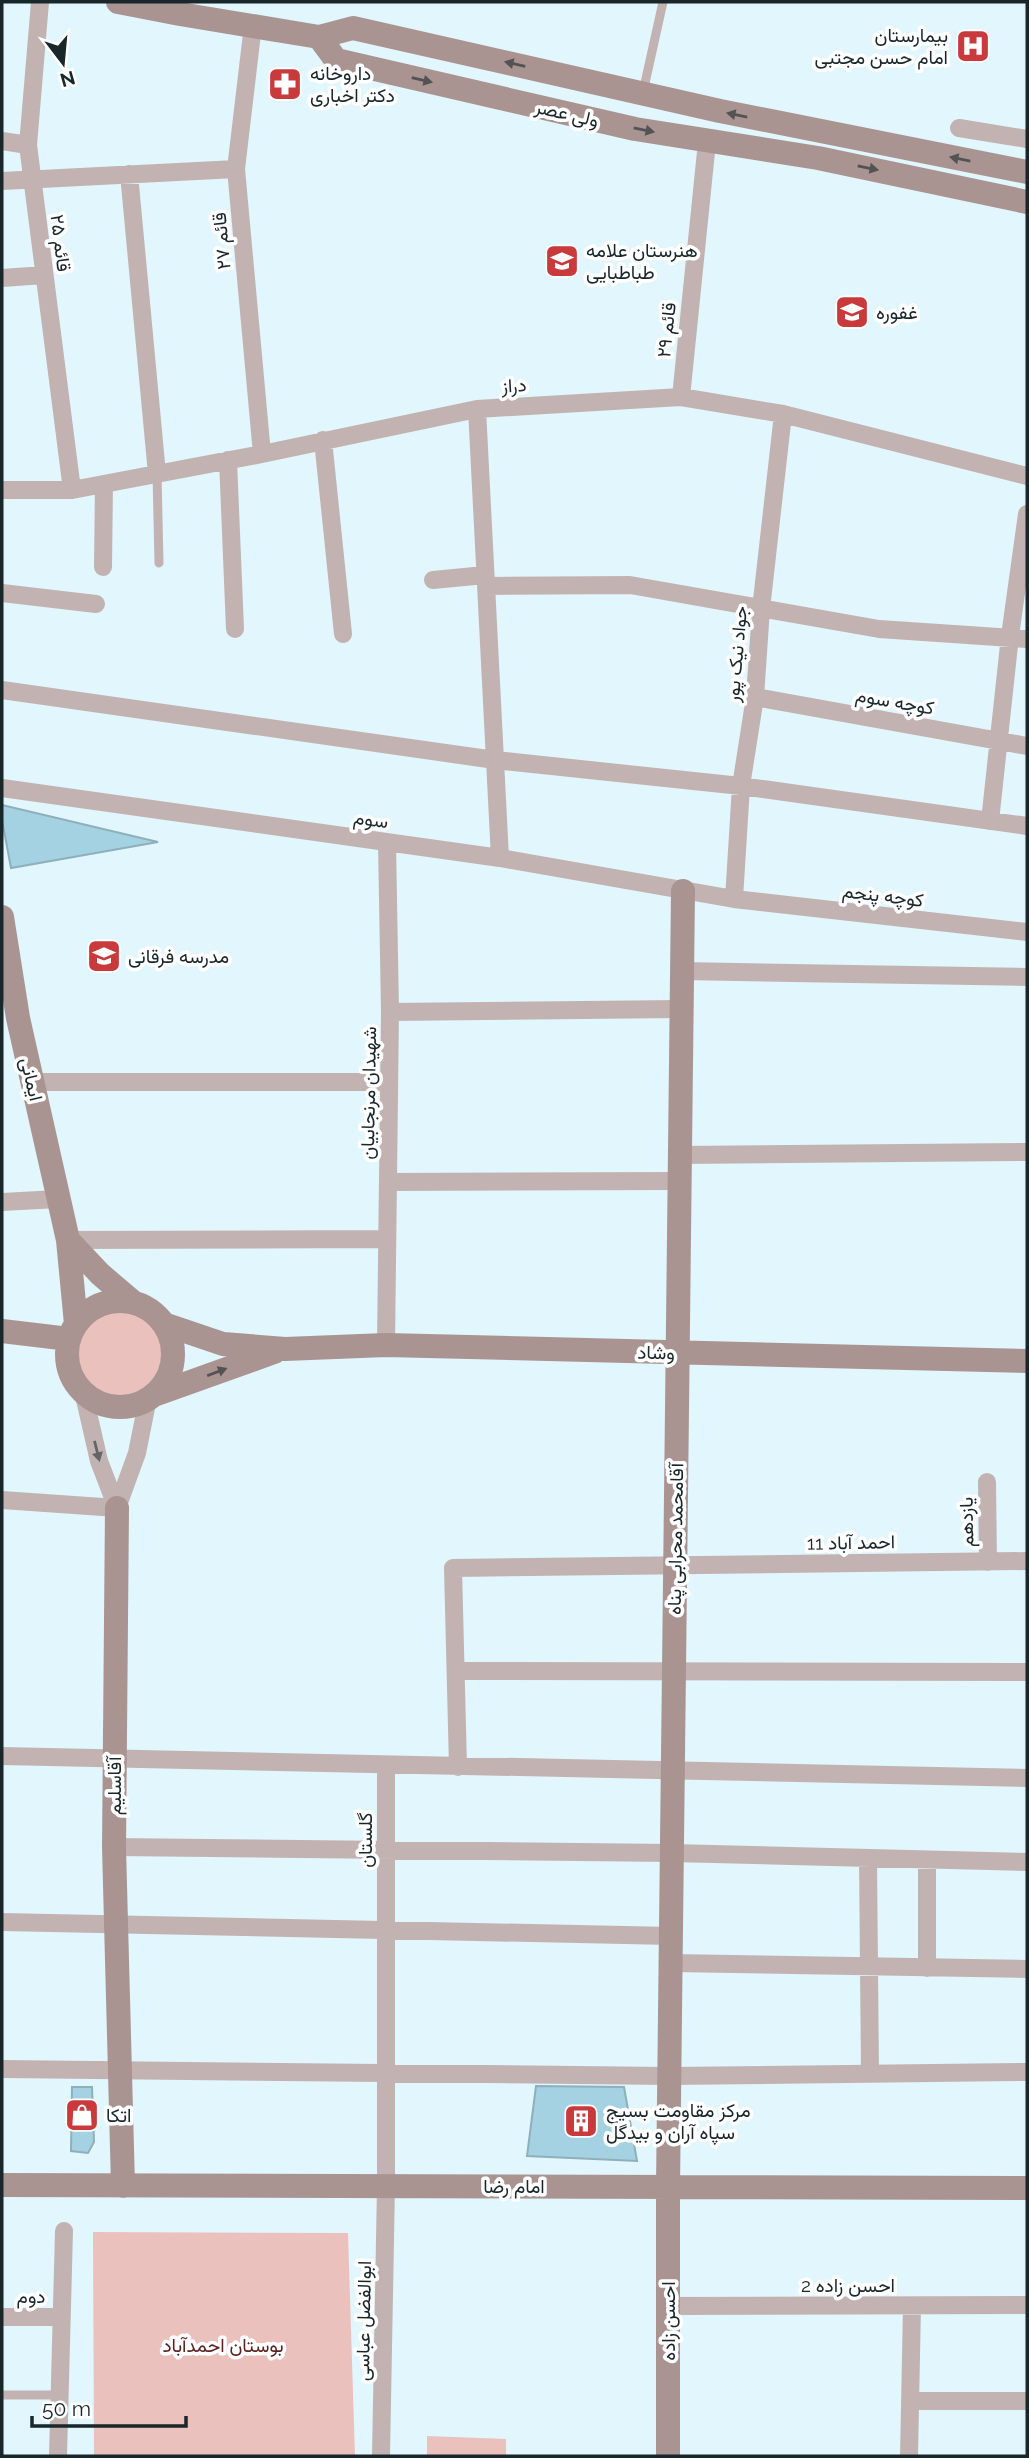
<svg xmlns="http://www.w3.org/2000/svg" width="1029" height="2458" font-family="Raleway,Vazirmatn,sans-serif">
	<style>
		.green { fill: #ebc1bd }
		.building { fill: #a4d2e3; stroke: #8fafbb; stroke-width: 2 }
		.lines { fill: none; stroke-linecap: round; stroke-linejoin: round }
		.lane { stroke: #c2b3b2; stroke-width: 9 }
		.street { stroke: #c2b3b2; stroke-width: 18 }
		.secondary { stroke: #aa9492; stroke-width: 24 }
		.oneway { fill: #535254 }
		.oneway2 { fill: #656567 }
		.labels { text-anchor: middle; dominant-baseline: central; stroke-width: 7; stroke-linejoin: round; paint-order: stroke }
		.poi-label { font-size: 19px; fill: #19262a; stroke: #fff; text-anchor: start }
		.street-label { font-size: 19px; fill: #19262a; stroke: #fff }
		.park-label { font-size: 19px; fill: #5c2322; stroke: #fff }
	</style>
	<rect width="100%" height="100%" fill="#e2f6fd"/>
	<!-- green -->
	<path class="green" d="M 115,1307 C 144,1308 171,1330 164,1362 C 161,1375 154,1387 148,1398 C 129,1393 115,1403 95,1392 C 55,1369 72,1315 115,1307 Z
		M 93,2232 L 348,2233 L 355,2456 L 94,2456 Z
		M 427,2436 L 506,2439 L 506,2456 L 427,2456 Z"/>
	<!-- building -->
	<path class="building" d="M 2,805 L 158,842 L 11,868 L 2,820 Z
		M 536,2086 L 624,2087 L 637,2161 L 527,2156 Z
		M 72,2087 L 92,2087 L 94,2142 L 88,2153 L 71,2151 Z"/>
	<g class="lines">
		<!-- lane -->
		<path class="lane" d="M 643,92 L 663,2
			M 157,474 L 159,563
			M 2,2395 L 59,2395"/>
		<!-- street -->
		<path class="street" d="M 40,2 L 28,145 L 72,490
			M 253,25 L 236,169 L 262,454
			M 959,128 L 1027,139
			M 2,141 L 28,145
			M 129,174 L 157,474
			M 2,181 L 236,169
			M 2,278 L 44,275
			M 681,397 L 707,142
			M 477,409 L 500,858
			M 323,440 L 343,634
			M 228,460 L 235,629
			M 2,490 L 72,490 L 262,454 L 477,409 L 681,397 L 783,414 L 1027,476
			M 103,567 L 104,484
			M 433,580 L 485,575
			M 486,586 L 630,585 L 879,629 L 1027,639
			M 2,593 L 96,604
			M 2,690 L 495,760 L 741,786 L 1027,826
			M 755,697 L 1027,746
			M 2,788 L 500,858 L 734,899 L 1027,932
			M 990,821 L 1010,636 L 1027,514
			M 734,899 L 741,786 L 755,697 L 761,609 L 783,414
			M 681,971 L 1027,977
			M 390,1012 L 681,1009
			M 33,1082 L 389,1082
			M 679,1155 L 1027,1152
			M 388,1182 L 679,1181
			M 2,1202 L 58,1199
			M 68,1240 L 387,1239
			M 386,1345 L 390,1012 L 387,842
			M 83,1391 L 99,1461 L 117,1508
			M 987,1482 L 988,1562
			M 2,1500 L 117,1508
			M 117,1508 L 137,1453 L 148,1398
			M 457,1671 L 1027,1672
			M 2,1756 L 1027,1778
			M 458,1767 L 453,1568 L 1027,1561
			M 114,1847 L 672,1853 L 1027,1862
			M 868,1858 L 870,2074
			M 927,1860 L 927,1968
			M 2,1922 L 671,1936
			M 671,1963 L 1027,1969
			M 2,2069 L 669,2076 L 1027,2072
			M 668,2306 L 1027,2305
			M 2,2317 L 61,2317
			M 910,2401 L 1027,2401
			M 58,2456 L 64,2231
			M 381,2456 L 386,2186 L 386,1765
			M 909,2456 L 912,2306"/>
		<!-- secondary -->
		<path class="secondary" d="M 118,2 L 180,14 L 319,37 L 336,60 L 635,129 L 818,158 L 1027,202
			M 319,37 L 353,28 L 720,111 L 1027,172
			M 2,917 L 18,1018 L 68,1240
			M67 1354a53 53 0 1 1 106 0a53 53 0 1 1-106 0Z
			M 76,1324 L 68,1240 L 100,1274 L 134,1303
			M 164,1324 L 223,1344 L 285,1349 L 386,1345 L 1027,1361
			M 2,1331 L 69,1339
			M 154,1395 L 274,1352
			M 117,1508 L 114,1847 L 123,2186
			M 2,2185 L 1027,2188
			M 668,2456 L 668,2187 L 683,891"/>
	</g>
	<!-- one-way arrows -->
	<defs><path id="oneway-solid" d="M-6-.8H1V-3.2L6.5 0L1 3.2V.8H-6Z" transform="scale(1.75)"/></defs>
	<g class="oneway">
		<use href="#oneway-solid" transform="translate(515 64) rotate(-167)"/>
		<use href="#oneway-solid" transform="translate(422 80) rotate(13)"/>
		<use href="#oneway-solid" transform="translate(737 115) rotate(-168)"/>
		<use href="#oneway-solid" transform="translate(644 130) rotate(11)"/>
		<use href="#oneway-solid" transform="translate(960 159) rotate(-169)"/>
		<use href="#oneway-solid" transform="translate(868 168) rotate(11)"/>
		<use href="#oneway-solid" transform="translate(217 1372) rotate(-21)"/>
	</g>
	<use class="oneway2" href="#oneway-solid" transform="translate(97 1451) rotate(76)"/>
	<!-- icons -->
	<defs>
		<g id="hospital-square" transform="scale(1.75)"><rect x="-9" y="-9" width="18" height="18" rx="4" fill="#c93a3d" stroke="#fff"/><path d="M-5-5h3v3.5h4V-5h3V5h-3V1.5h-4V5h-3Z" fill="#fff"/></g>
		<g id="pharmacy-square" transform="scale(1.75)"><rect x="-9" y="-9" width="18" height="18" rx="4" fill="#c93a3d" stroke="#fff"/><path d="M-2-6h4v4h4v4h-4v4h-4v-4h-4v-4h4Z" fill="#fff"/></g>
		<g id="school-square" transform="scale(1.75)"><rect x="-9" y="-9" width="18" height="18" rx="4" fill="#c93a3d" stroke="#fff"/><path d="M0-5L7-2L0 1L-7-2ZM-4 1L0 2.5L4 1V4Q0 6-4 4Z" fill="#fff"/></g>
		<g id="shop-square" transform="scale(1.75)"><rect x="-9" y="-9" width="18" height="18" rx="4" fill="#c93a3d" stroke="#fff"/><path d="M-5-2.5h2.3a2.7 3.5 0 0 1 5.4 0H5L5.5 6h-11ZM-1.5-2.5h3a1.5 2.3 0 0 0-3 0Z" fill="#fff"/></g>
		<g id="building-square" transform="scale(1.75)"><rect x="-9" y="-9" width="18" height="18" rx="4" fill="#c93a3d" stroke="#fff"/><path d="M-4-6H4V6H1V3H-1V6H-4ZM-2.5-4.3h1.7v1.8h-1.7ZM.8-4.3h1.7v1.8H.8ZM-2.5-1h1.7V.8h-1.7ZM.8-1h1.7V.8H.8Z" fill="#fff"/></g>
	</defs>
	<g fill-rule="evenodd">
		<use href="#hospital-square" x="973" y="46"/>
		<use href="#pharmacy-square" x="285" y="84"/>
		<use href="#school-square" x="562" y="261"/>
		<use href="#school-square" x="852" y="312"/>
		<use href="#school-square" x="104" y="956"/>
		<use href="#shop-square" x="82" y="2115"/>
		<use href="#building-square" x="581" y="2121"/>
	</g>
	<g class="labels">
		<!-- poi labels -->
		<g class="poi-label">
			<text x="948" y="35" text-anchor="end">بیمارستان<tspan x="948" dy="22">امام حسن مجتبی</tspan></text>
			<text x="310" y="73">داروخانه<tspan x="310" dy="22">دکتر اخباری</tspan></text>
			<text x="586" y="250">هنرستان علامه<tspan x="586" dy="22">طباطبایی</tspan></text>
			<text x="876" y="312">غفوره</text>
			<text x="128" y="956">مدرسه فرقانی</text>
			<text x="606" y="2110">مرکز مقاومت بسیج<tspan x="606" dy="22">سپاه آران و بیدگل</tspan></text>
			<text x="106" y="2115">اتکا</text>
		</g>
		<!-- street labels -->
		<g class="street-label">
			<text transform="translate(567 113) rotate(13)">ولی عصر</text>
			<text transform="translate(221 241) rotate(-95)">قائم ۲۷</text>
			<text transform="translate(61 243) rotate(83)">قائم ۲۵</text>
			<text transform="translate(666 330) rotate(-84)">قائم ۲۹</text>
			<text transform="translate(514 385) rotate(-3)">دراز</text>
			<text transform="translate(736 654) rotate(-85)">جواد نیک پور</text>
			<text transform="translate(895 701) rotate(10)">کوچه سوم</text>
			<text transform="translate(371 819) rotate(8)">سوم</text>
			<text transform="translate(883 895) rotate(7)">کوچه پنجم</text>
			<text transform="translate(32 1079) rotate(77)">ایمانی</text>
			<text transform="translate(368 1093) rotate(-89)">شهیدان مرنجابیان</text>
			<text transform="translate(656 1352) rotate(1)">وشاد</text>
			<text transform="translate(966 1522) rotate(-91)">یازدهم</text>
			<text transform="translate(675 1539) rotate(-89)">آقامحمد محرابی پناه</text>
			<text transform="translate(851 1542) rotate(-1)">احمد آباد 11</text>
			<text transform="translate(114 1786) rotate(-90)">آقاسلیم</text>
			<text transform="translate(365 1840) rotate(-90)">گلستان</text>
			<text x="514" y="2186">امام رضا</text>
			<text x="848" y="2285">احسن زاده 2</text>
			<text x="31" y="2296">دوم</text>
			<text transform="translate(363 2321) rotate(-89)">ابوالفضل عباسی</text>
			<text transform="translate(668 2321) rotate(-90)">احسن زاده</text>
		</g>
		<!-- park labels -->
		<g class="park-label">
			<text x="223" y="2345">بوستان احمدآباد</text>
		</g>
	</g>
	<!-- border -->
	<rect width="1029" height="2458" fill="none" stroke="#19262a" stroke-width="7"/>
	<!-- north arrow -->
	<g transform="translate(63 63) rotate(164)" stroke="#ffffff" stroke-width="5" paint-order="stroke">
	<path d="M0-5L12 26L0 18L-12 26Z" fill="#19262a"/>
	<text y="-10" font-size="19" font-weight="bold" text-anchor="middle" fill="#19262a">N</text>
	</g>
	<!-- scale -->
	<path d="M32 2416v10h154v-10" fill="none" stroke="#19262a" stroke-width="3.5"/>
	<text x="42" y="2416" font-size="21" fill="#19262a" stroke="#ffffff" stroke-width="5" paint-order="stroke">50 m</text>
</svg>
